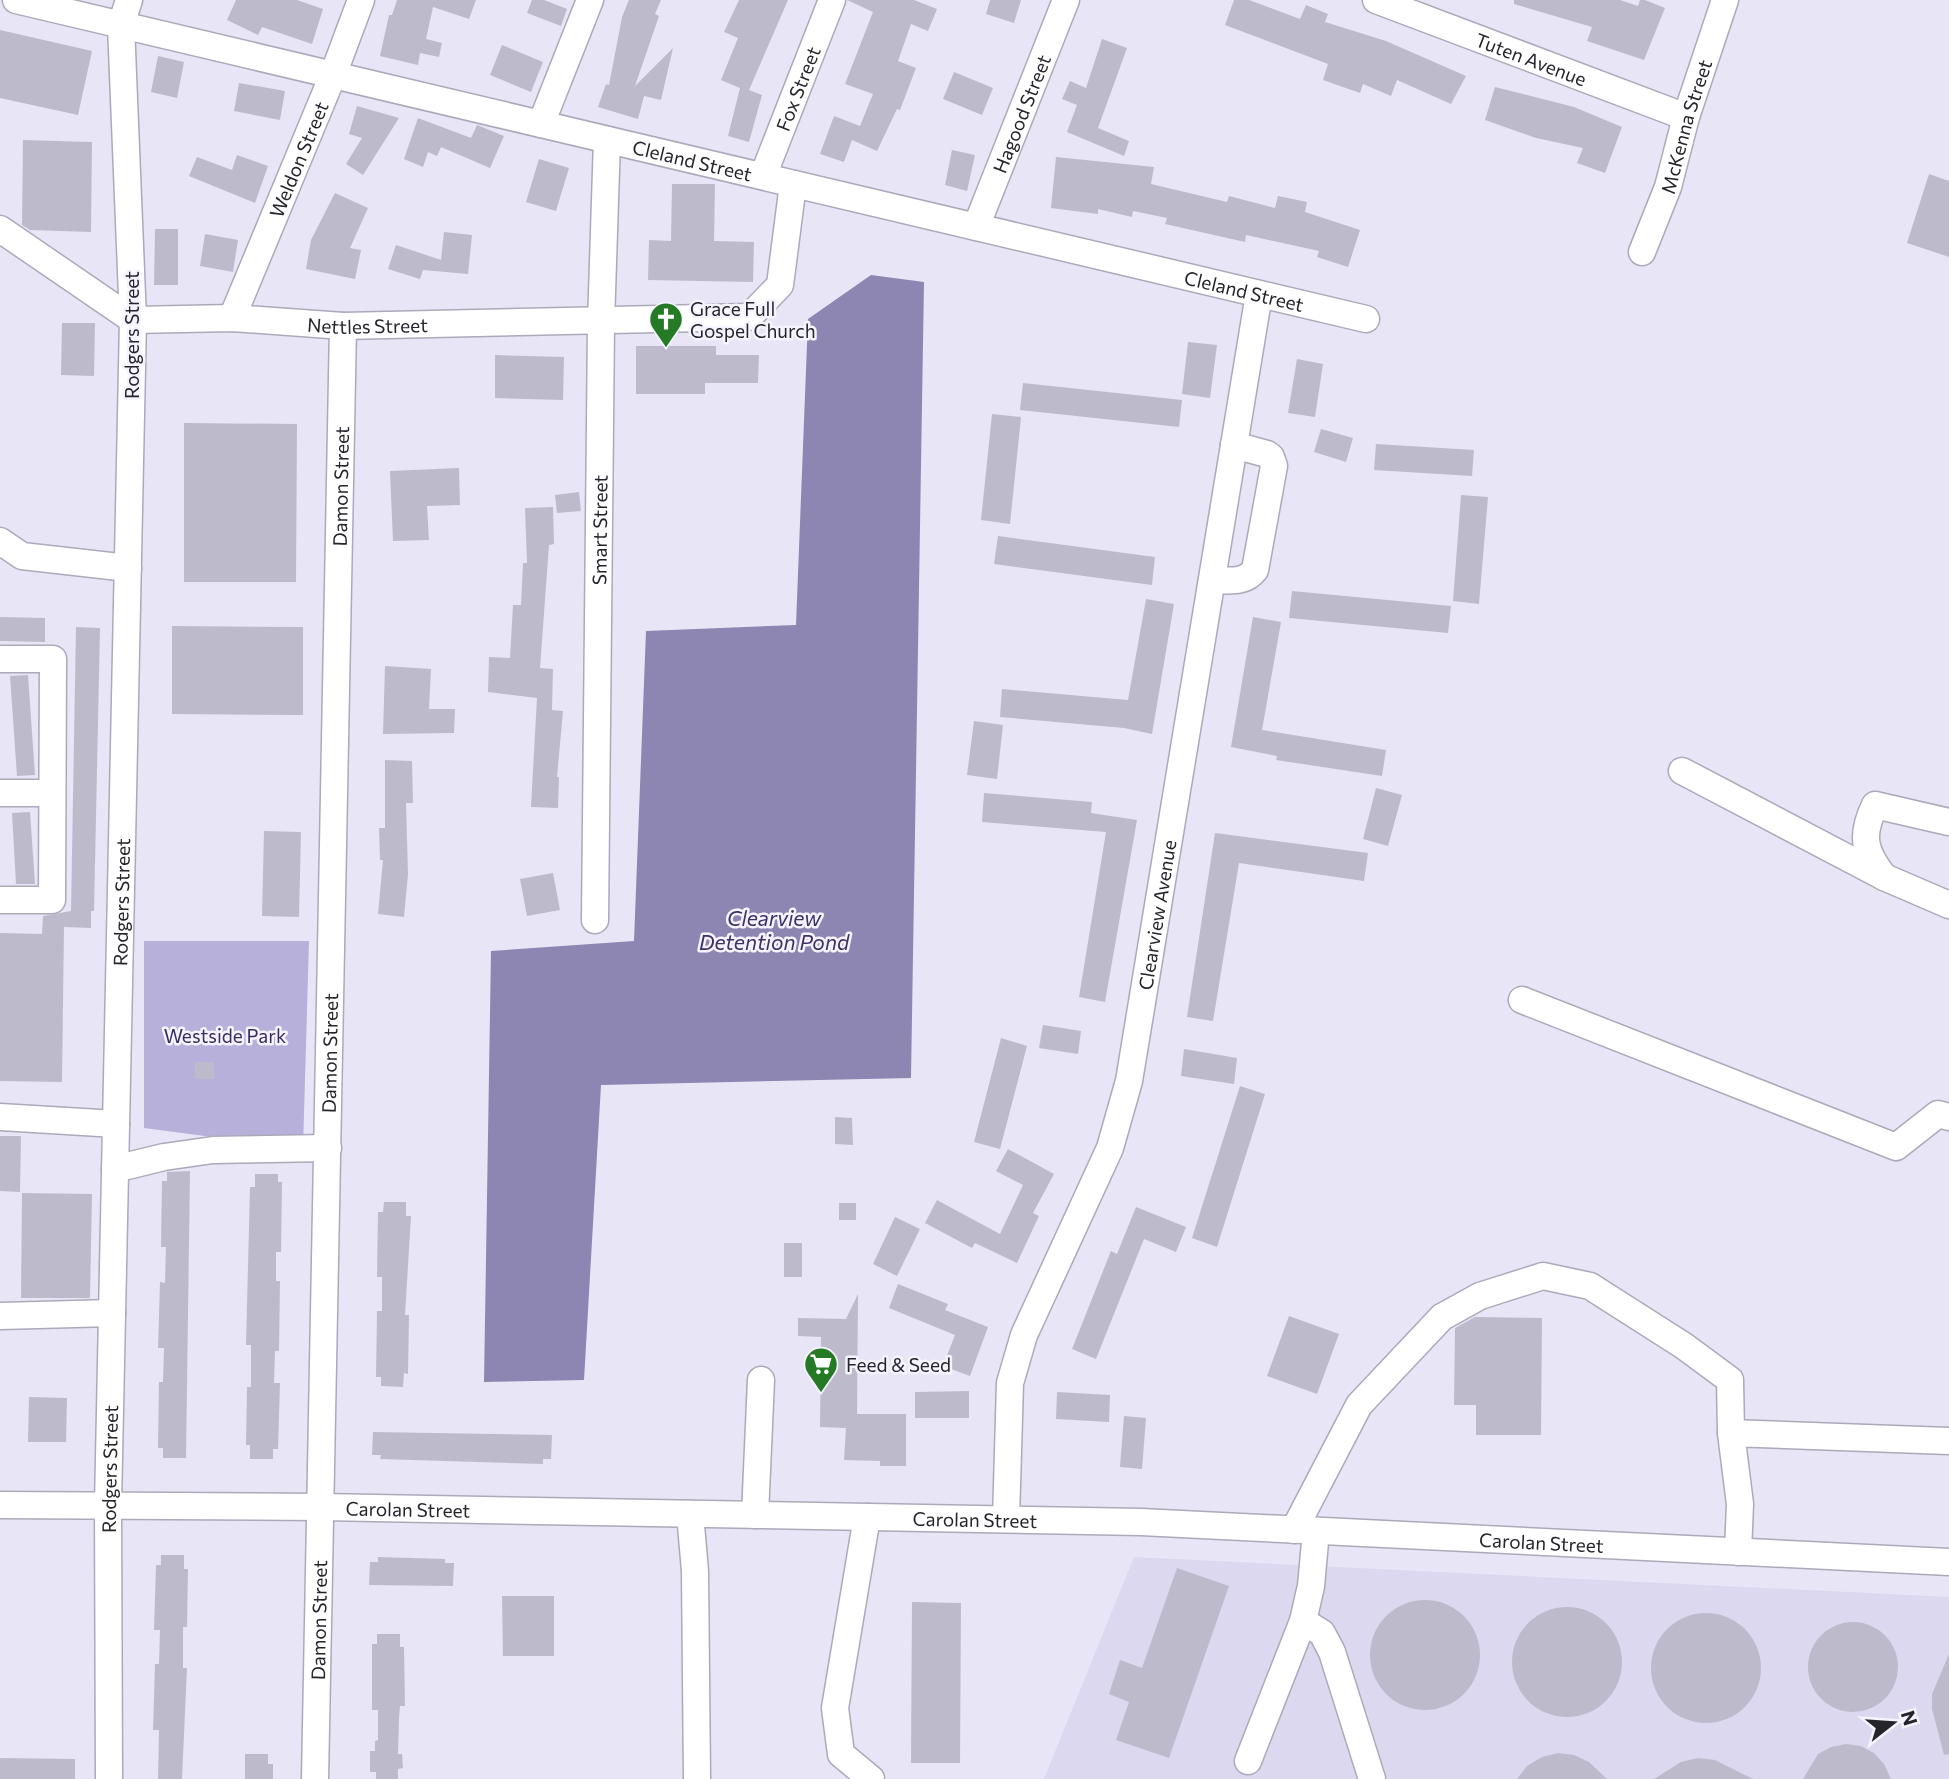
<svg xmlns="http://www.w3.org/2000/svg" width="1949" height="1779" font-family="Commissioner,sans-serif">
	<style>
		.built { fill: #dbd8f0 }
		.green { fill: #b7b0da }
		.water { fill: #8e86b2 }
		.building { fill: #bdbbcb }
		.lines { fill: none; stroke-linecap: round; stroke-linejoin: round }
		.minor-casing { stroke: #aca9ba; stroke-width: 29 }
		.minor { stroke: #fff; stroke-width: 26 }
		.labels { text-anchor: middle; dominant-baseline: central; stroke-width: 5; stroke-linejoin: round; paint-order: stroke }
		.street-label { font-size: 19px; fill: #25242b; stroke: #f5f3fe }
		.poi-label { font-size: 19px; fill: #25242b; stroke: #f5f3fe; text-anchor: start }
		.park-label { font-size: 19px; fill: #3a2b63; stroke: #f5f3fe }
		.water-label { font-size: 21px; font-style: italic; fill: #3d2f67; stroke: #f5f3fe }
	</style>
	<rect width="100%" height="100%" fill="#e8e5f6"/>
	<!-- built -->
	<path class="built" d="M 1134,1557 L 1949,1597 L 1949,1779 L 1044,1779 Z"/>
	<!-- green -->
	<path class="green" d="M 144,941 L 309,941 L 303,1149 L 144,1128 Z"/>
	<!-- water -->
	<path class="water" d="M 871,275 L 924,282 L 911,1078 L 601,1085 L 584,1380 L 484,1382 L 491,951 L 634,941 L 646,631 L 796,625 L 808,319 Z"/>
	<!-- building -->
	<path class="building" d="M 236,0 L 297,0 L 323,9 L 312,44 L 262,27 L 258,35 L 227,20 Z
		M 397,0 L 476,0 L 469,19 L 433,7 L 426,39 L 442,43 L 439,57 L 420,53 L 418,65 L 380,56 L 389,15 L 392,15 Z
		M 532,0 L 544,0 L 567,9 L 561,26 L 527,13 Z
		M 629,0 L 661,0 L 655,14 L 659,16 L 635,86 L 673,48 L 661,100 L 644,96 L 638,119 L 598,107 L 606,84 L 609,85 L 622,17 Z
		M 739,0 L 788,0 L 749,90 L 762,95 L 749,142 L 728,136 L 740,88 L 721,80 L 738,38 L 724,32 Z
		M 847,0 L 914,0 L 937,9 L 928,31 L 911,24 L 898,61 L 916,68 L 900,110 L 897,109 L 877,151 L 852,140 L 844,162 L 820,154 L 834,116 L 860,126 L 873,94 L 845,84 L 873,12 Z
		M 990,0 L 1021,0 L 1014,23 L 986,14 Z
		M 1234,0 L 1249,0 L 1300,19 L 1306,5 L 1328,14 L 1325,22 L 1386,41 L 1466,76 L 1451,104 L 1397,80 L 1391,96 L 1363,84 L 1360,93 L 1323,80 L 1328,64 L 1225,25 Z
		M 1514,0 L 1620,0 L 1638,6 L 1640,0 L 1645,0 L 1665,8 L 1644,60 L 1587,41 L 1592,27 L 1514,4 Z
		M 0,30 L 92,51 L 78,115 L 0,98 Z
		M 1102,39 L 1127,48 L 1098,128 L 1129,141 L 1124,156 L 1067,132 L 1077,105 L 1062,99 L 1070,81 L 1086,88 Z
		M 502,45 L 543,62 L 531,92 L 490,75 Z
		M 158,56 L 184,62 L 177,98 L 151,92 Z
		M 954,72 L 993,88 L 982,115 L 943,99 Z
		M 239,83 L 285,91 L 280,120 L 234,111 Z
		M 1495,87 L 1574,107 L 1622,127 L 1605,173 L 1577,163 L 1583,148 L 1536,138 L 1485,120 Z
		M 357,106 L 399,118 L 363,175 L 346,164 L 362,138 L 349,134 Z
		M 418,118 L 471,138 L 477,125 L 504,136 L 490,168 L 441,147 L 437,156 L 428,152 L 423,167 L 404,159 Z
		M 23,140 L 92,142 L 91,232 L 30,230 L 22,225 Z
		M 952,150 L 975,155 L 967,191 L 945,185 Z
		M 237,155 L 268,166 L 255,203 L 189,176 L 197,157 L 232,170 Z
		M 1056,157 L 1154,167 L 1151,184 L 1227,202 L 1229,196 L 1275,208 L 1278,196 L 1307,202 L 1305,212 L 1360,230 L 1348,267 L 1317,257 L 1319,251 L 1246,235 L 1245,242 L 1165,224 L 1167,218 L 1133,211 L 1132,217 L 1098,209 L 1098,214 L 1051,208 Z
		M 539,159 L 569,168 L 556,211 L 526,202 Z
		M 1929,174 L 1949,181 L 1949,257 L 1907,243 Z
		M 672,184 L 715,184 L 714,241 L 754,242 L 753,282 L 648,280 L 649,240 L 671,241 Z
		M 335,193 L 368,208 L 350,248 L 361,250 L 355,279 L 306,269 L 311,240 Z
		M 155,229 L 178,229 L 178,285 L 154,285 Z
		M 444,232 L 472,235 L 468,274 L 423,270 L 420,279 L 388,269 L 396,245 L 441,260 Z
		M 205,234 L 238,240 L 233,272 L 200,266 Z
		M 62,323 L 95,323 L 94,376 L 61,375 Z
		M 1188,342 L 1217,345 L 1210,398 L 1182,394 Z
		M 636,346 L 716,346 L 716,355 L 759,355 L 758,383 L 705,383 L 705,394 L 636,394 Z
		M 495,355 L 564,357 L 563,400 L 495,398 Z
		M 1297,359 L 1323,364 L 1315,417 L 1288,413 Z
		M 1023,383 L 1182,400 L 1179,427 L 1020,410 Z
		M 992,414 L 1021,417 L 1010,524 L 981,520 Z
		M 184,423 L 297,424 L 296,582 L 184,582 Z
		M 1321,429 L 1353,438 L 1346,462 L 1314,452 Z
		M 1376,444 L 1474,450 L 1472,476 L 1374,470 Z
		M 459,468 L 460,505 L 427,506 L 429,540 L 393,541 L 390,471 Z
		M 579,492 L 581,511 L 557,513 L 555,495 Z
		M 1461,495 L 1488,497 L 1479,604 L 1453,601 Z
		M 553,507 L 554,544 L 549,545 L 540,668 L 553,669 L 552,710 L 563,711 L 557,777 L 559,777 L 558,808 L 531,807 L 537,698 L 488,692 L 489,657 L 510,658 L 513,605 L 521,605 L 523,563 L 527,563 L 525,508 Z
		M 998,536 L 1155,557 L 1152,585 L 994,564 Z
		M 1292,591 L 1451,606 L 1448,633 L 1289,618 Z
		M 1146,599 L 1174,604 L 1152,734 L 1124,728 L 1000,717 L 1002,689 L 1128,700 Z
		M 0,617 L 45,618 L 45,642 L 0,641 Z
		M 1253,617 L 1281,622 L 1262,730 L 1386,750 L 1382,776 L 1276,760 L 1277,756 L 1231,747 Z
		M 172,626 L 303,627 L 303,715 L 172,714 Z
		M 76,627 L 100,628 L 94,911 L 91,911 L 91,928 L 64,927 L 62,1082 L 0,1081 L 0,933 L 42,934 L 43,916 L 71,911 Z
		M 385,666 L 431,669 L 429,709 L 455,709 L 454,733 L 383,734 Z
		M 28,675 L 35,775 L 17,776 L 10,676 Z
		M 974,721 L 1003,725 L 997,779 L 967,775 Z
		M 385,760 L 412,761 L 413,803 L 406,803 L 408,874 L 404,917 L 378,914 L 383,860 L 380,860 L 379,828 L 385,828 Z
		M 1376,788 L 1402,795 L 1388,846 L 1363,839 Z
		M 984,793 L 1092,802 L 1091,813 L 1137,820 L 1105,1002 L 1079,997 L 1106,832 L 982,822 Z
		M 30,812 L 35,884 L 16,884 L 12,813 Z
		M 264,831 L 301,832 L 299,917 L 262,916 Z
		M 1215,833 L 1368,853 L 1364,881 L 1239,863 L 1213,1021 L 1187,1017 Z
		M 553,873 L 560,910 L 527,916 L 520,879 Z
		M 1043,1025 L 1081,1031 L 1078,1054 L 1039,1048 Z
		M 1001,1038 L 1027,1046 L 1000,1149 L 974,1142 Z
		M 1184,1049 L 1237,1058 L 1234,1084 L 1181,1076 Z
		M 195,1062 L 214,1062 L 214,1079 L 195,1079 Z
		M 1240,1086 L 1265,1094 L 1217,1247 L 1192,1238 Z
		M 835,1117 L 852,1118 L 853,1145 L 835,1144 Z
		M 0,1136 L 21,1136 L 20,1192 L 0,1191 Z
		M 1008,1149 L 1054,1174 L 1033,1213 L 1039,1216 L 1017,1263 L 975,1243 L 972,1248 L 925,1223 L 937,1200 L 1000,1234 L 1023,1185 L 996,1171 Z
		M 190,1171 L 186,1458 L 163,1458 L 163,1448 L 158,1448 L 159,1382 L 163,1382 L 164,1348 L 158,1348 L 160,1282 L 165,1283 L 166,1247 L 161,1247 L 162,1181 L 167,1181 L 167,1172 Z
		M 255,1174 L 278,1174 L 278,1182 L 282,1182 L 281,1252 L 276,1252 L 276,1281 L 280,1281 L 279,1351 L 275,1351 L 274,1383 L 280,1383 L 278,1449 L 273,1449 L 273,1459 L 250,1459 L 250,1445 L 246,1445 L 247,1387 L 251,1387 L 251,1345 L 246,1345 L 250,1187 L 255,1187 Z
		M 22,1193 L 92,1194 L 90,1298 L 21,1298 Z
		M 384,1202 L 406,1202 L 406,1216 L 411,1216 L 405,1315 L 409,1315 L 408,1374 L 404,1373 L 403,1387 L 381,1386 L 381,1377 L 376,1377 L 377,1311 L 382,1311 L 382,1277 L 377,1277 L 378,1212 L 383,1212 Z
		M 839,1203 L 856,1203 L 856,1220 L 839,1220 Z
		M 1136,1207 L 1186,1227 L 1176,1252 L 1144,1239 L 1096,1359 L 1072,1349 L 1111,1251 L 1117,1254 Z
		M 895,1217 L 920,1229 L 897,1276 L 873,1264 Z
		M 784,1243 L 802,1243 L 802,1277 L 784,1277 Z
		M 898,1284 L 948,1304 L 945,1310 L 988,1327 L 970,1376 L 943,1366 L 955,1335 L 889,1308 Z
		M 858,1294 L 857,1414 L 906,1414 L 906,1466 L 880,1466 L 880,1461 L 844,1460 L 846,1428 L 820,1427 L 821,1337 L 798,1336 L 798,1318 L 846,1319 Z
		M 1289,1316 L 1339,1334 L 1317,1394 L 1267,1376 Z
		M 1475,1317 L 1542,1318 L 1541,1435 L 1476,1435 L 1476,1405 L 1454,1405 L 1455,1328 Z
		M 969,1391 L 969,1418 L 915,1418 L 915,1392 Z
		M 1057,1392 L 1110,1395 L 1109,1422 L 1056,1419 Z
		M 29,1397 L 67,1398 L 66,1442 L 28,1442 Z
		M 1124,1416 L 1146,1418 L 1142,1469 L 1120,1467 Z
		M 373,1432 L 552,1435 L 551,1459 L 543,1459 L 543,1464 L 380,1459 L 381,1455 L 372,1455 Z
		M 161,1555 L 184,1555 L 184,1569 L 188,1569 L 187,1627 L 183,1627 L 183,1668 L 187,1668 L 182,1779 L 158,1779 L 159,1730 L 153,1730 L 155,1664 L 159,1664 L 160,1630 L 154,1630 L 156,1565 L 161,1565 Z
		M 378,1557 L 445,1559 L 445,1563 L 454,1563 L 453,1586 L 369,1585 L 370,1562 L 378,1562 Z
		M 1177,1568 L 1229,1586 L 1169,1758 L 1116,1740 L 1129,1702 L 1109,1694 L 1120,1660 L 1142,1668 Z
		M 502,1596 L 554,1596 L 554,1656 L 503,1656 Z
		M1370 1655a55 55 0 1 1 110 0a55 55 0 1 1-110 0Z
		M 912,1602 L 961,1603 L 960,1763 L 911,1763 Z
		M1512 1662a55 55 0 1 1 110 0a55 55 0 1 1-110 0Z
		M1651 1668a55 55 0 1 1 110 0a55 55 0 1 1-110 0Z
		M1808 1667a45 45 0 1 1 90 0a45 45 0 1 1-90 0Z
		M 377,1634 L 400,1634 L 400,1647 L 404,1647 L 405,1706 L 400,1706 L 399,1719 L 398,1754 L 402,1754 L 403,1768 L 398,1769 L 398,1779 L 376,1779 L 376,1772 L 370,1772 L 370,1751 L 375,1751 L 375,1741 L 378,1740 L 378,1710 L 372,1710 L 372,1644 L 377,1644 Z
		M 1949,1654 L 1949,1754 L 1944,1755 L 1932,1709 L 1932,1694 Z
		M 1846,1744 L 1861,1746 L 1874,1753 L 1884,1764 L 1891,1779 L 1803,1779 L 1818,1754 L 1831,1747 Z
		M 1558,1753 L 1574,1755 L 1589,1762 L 1607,1779 L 1517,1779 L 1527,1766 L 1542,1757 Z
		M 245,1754 L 268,1754 L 268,1764 L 273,1764 L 273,1779 L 245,1779 Z
		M 0,1758 L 75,1759 L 75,1779 L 0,1779 Z
		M 1698,1758 L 1715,1760 L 1753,1779 L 1654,1779 L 1681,1762 Z"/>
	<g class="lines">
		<!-- minor casing -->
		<g class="minor-casing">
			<g id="minor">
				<path id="s1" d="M 16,0 L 1366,319"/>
				<path id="s2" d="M 1376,0 L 1686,117"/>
				<path d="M 541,124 L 590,0"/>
				<path id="s3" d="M 763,176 L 832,0"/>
				<path id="s4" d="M 976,227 L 1066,0"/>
				<path id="s5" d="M 0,229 L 133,320 L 232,318 L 343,326 L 749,317 L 780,285 L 793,184"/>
				<path id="s6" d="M 1642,252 L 1668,187 L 1686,117 L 1725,0"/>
				<path id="s7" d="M 232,318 L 333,75 L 361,0"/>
				<path d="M 0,541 L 22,556 L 128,568"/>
				<path d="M 1212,580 C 1228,580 1244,584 1255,570 L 1274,466 L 1271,457 L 1267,454 L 1234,445"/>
				<path d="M 0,659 L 53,659 L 52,900 L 0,900"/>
				<path d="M 1682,771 L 1884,877 L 1949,905"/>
				<path d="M 0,793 L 52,793"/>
				<path d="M 1884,877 C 1864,851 1860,836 1875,805 L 1949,822"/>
				<path id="s8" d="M 595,920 L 601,323 L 607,140"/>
				<path d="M 1522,1000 L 1896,1147 L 1938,1114 L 1949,1117"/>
				<path d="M 0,1117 L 116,1124"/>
				<path d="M 115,1169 L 164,1157 L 213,1150 L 328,1148"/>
				<path d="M 0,1316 L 112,1313"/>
				<path id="s9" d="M 0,1505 L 321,1507 L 1141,1522 L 1949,1562"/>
				<path d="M 690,1514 L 695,1571 L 697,1779"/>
				<path d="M 755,1515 L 761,1380"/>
				<path d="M 867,1517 L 835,1708 L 841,1754 L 871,1779"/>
				<path id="s10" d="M 1006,1519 L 1010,1383 L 1024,1335 L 1110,1148 L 1129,1081 L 1259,294"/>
				<path d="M 1294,1530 L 1359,1405 L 1442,1317 L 1480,1296 L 1543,1276 L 1590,1286 L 1684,1346 L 1730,1380 L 1731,1433"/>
				<path d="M 1738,1552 L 1740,1504 L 1731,1433 L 1949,1441"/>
				<path d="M 1303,1621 L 1322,1633 L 1332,1652 L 1372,1779"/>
				<path d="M 1248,1761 L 1303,1621 L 1311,1586 L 1316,1531"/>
				<path id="s11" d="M 109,1779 L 108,1505 L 133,320 L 121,25 L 129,0"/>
				<path id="s12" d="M 315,1779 L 343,326"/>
			</g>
		</g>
		<!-- minor -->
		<use href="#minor" class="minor"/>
	</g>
	<!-- icons -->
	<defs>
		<g id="church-pin" transform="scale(1.75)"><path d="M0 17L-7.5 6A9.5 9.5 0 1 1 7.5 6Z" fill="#267a26" stroke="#f5f3fe"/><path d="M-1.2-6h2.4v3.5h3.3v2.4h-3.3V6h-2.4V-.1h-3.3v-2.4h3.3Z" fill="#fff"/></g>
		<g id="supermarket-pin" transform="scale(1.75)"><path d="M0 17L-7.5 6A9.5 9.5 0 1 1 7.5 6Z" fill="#267a26" stroke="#f5f3fe"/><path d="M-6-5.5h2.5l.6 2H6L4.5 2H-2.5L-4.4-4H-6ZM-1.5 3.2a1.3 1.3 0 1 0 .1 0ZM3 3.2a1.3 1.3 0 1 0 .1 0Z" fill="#fff"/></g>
	</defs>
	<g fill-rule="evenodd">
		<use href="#church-pin" x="666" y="319"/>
		<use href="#supermarket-pin" x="821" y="1364"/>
	</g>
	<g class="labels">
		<!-- street labels -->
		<g class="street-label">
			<text stroke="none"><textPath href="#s2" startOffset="166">Tuten Avenue</textPath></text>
			<text stroke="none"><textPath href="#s3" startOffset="94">Fox Street</textPath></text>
			<text stroke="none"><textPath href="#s4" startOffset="122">Hagood Street</textPath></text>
			<text stroke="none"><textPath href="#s6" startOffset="133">McKenna Street</textPath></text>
			<text stroke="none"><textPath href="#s7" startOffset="172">Weldon Street</textPath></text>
			<text stroke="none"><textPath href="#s1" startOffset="695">Cleland Street</textPath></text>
			<text stroke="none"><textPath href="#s1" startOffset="1262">Cleland Street</textPath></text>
			<text stroke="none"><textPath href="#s5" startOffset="396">Nettles Street</textPath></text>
			<text transform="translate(131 335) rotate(-90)">Rodgers Street</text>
			<text stroke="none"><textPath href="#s12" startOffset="1293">Damon Street</textPath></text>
			<text stroke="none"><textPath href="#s8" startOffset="390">Smart Street</textPath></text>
			<text stroke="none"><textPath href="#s11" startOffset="877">Rodgers Street</textPath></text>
			<text stroke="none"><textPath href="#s10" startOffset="630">Clearview Avenue</textPath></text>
			<text stroke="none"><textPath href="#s12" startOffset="726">Damon Street</textPath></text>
			<text stroke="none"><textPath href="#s11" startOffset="310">Rodgers Street</textPath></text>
			<text stroke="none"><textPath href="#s9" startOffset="408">Carolan Street</textPath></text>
			<text stroke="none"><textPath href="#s9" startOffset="975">Carolan Street</textPath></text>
			<text stroke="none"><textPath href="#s9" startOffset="1542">Carolan Street</textPath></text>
			<text stroke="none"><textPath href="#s12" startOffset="159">Damon Street</textPath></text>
		</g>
		<!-- poi labels -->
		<g class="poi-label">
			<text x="690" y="308">Grace Full<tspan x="690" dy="22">Gospel Church</tspan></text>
			<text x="846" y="1364">Feed &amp; Seed</text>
		</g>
		<!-- park labels -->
		<g class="park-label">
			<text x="225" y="1035">Westside Park</text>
		</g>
		<!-- water labels -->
		<g class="water-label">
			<text x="774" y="917">Clearview<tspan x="774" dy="24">Detention Pond</tspan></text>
		</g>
	</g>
	<!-- north arrow -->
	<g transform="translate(1893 1723) rotate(73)" stroke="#f5f3fe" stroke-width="5" paint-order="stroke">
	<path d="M0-5L12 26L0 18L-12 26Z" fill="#25242b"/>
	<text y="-10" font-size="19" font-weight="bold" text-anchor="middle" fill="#25242b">N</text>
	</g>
</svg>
